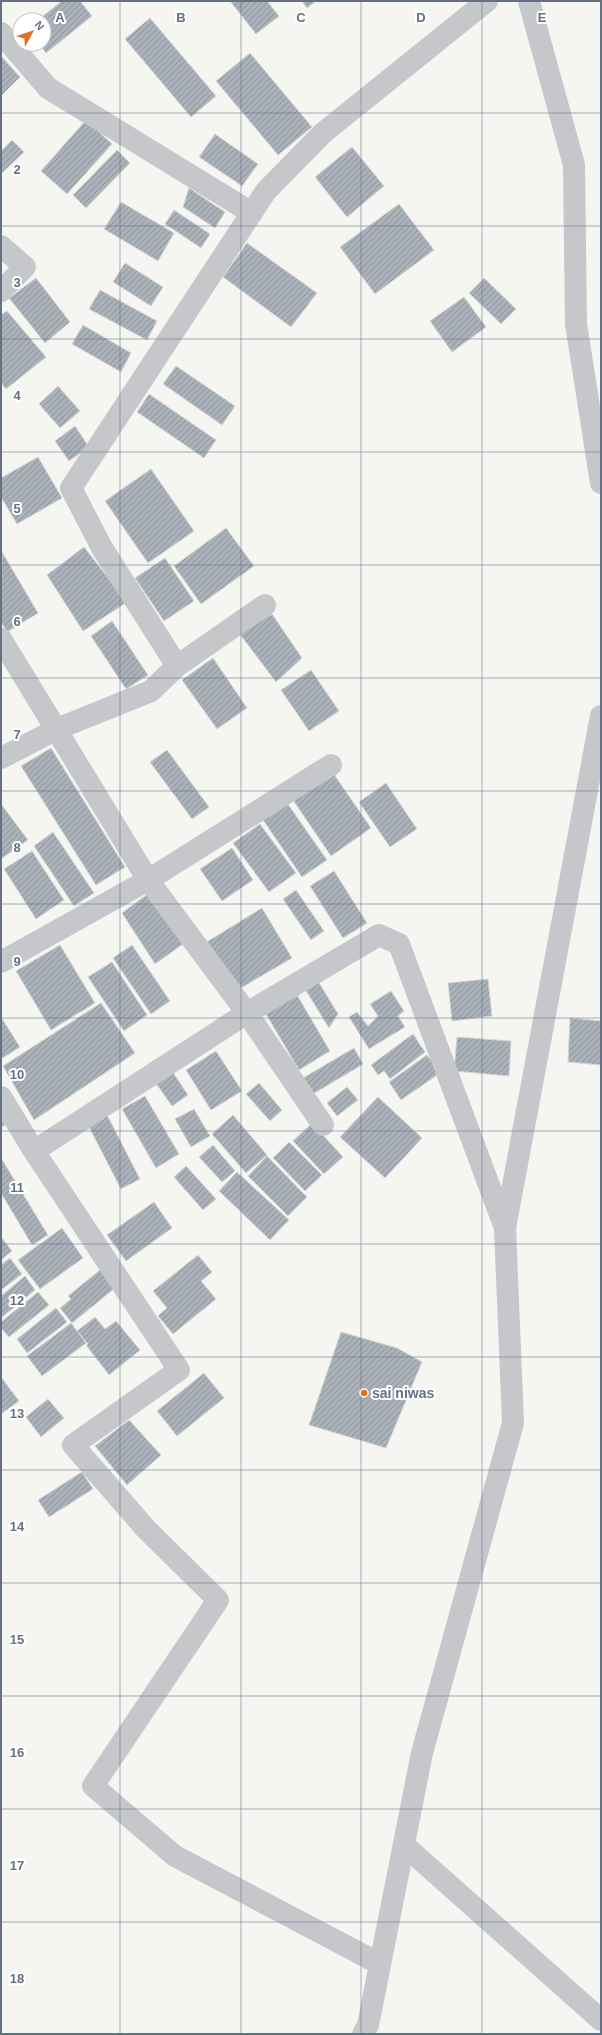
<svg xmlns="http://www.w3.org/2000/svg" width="602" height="2035" font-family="Arial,sans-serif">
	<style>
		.building { fill: url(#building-hatch); stroke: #d6d6d4 }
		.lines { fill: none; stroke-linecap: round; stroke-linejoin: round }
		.minor { stroke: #c5c7cb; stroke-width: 22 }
		.grid { fill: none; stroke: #647083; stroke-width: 1; stroke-opacity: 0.55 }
		.poi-dot { fill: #e46d22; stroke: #fff; stroke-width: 1.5 }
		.labels { text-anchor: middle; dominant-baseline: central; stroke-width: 4; stroke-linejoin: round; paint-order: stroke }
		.poi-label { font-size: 14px; font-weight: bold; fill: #647083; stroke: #fff; text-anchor: start }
		.grid-label { font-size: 13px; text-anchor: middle; font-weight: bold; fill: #647083; stroke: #fff; stroke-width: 4; stroke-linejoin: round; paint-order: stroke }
	</style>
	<defs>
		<pattern id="building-hatch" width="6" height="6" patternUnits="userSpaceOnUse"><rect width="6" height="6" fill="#abb1b8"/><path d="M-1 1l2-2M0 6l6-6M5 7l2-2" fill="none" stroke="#8f949b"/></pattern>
	</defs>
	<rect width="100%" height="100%" fill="#f5f5f1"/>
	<!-- building -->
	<path class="building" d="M 62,1 L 80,1 L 92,16 L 46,53 L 39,44 L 44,44 L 44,20 L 38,20 Z
		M 230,1 L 267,1 L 279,16 L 256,34 Z
		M 302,1 L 316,1 L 307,8 Z
		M 150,18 L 216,96 L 191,117 L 125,39 Z
		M 250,53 L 312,127 L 278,155 L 216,81 Z
		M 1,56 L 20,77 L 1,96 Z
		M 86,120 L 112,144 L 67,194 L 41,171 Z
		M 215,134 L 258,164 L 242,186 L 199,157 Z
		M 12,140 L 24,152 L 1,174 L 1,151 Z
		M 352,147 L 384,186 L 347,217 L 315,177 Z
		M 117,150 L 130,163 L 86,208 L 73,195 Z
		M 189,188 L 225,212 L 215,228 L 183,207 Z
		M 121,202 L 174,233 L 158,261 L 104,229 Z
		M 399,204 L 434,250 L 375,294 L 340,247 Z
		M 174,210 L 210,234 L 201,248 L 165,224 Z
		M 247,243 L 317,293 L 291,327 L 223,277 Z
		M 125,263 L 163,287 L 151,306 L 113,282 Z
		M 36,278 L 70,322 L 45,343 L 9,298 Z
		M 484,278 L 516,309 L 501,324 L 469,293 Z
		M 100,290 L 157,321 L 147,340 L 89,309 Z
		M 464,297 L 486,327 L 452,352 L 430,321 Z
		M 7,311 L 46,357 L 6,389 L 1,383 L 1,315 Z
		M 83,325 L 131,353 L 121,372 L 72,344 Z
		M 176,366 L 235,406 L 222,425 L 163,384 Z
		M 58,386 L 80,411 L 60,428 L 39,404 Z
		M 149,394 L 216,440 L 204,458 L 137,412 Z
		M 75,426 L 89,447 L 69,461 L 55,441 Z
		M 38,457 L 62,498 L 17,524 L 1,497 L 1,478 Z
		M 151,469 L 194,531 L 148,563 L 105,501 Z
		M 226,528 L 254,566 L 201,604 L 174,566 Z
		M 84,547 L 127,602 L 83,631 L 47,575 Z
		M 2,552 L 38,613 L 7,632 L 1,622 Z
		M 165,558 L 194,601 L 164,621 L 135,578 Z
		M 272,614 L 302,658 L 276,682 L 239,633 Z
		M 112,621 L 148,675 L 126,689 L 91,636 Z
		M 213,658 L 247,708 L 217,729 L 182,680 Z
		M 311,670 L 339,711 L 309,731 L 281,690 Z
		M 51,748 L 125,867 L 96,885 L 21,766 Z
		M 167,750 L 209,807 L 192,819 L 150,762 Z
		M 333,773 L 371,828 L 331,856 L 293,800 Z
		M 386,783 L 417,829 L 390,847 L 359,802 Z
		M 285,800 L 327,860 L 302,877 L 261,817 Z
		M 1,804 L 28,840 L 1,859 Z
		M 260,824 L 296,873 L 269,892 L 233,843 Z
		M 53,832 L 94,893 L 74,906 L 34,846 Z
		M 232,848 L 253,880 L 222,901 L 200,869 Z
		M 32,851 L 64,900 L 36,919 L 4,869 Z
		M 334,871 L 367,923 L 343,938 L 310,886 Z
		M 296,890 L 324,931 L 311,940 L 283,899 Z
		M 149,893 L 183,944 L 155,964 L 122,913 Z
		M 262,908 L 292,958 L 234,992 L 205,943 Z
		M 60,945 L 95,1003 L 51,1030 L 16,971 Z
		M 132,945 L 170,1001 L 151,1014 L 113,958 Z
		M 112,962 L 147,1015 L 124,1031 L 88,977 Z
		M 488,979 L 492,1016 L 452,1021 L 448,983 Z
		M 318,981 L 338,1014 L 329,1028 L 305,989 Z
		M 391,991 L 404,1011 L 398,1016 L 405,1027 L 369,1049 L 349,1017 L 357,1012 L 368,1026 L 378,1016 L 370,1004 Z
		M 297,995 L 330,1051 L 299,1070 L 266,1014 Z
		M 101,1003 L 135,1053 L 34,1120 L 3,1066 Z
		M 1,1017 L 20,1047 L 1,1059 Z
		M 570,1018 L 601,1021 L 601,1065 L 568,1062 Z
		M 413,1034 L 425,1052 L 390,1079 L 384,1071 L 378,1075 L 371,1065 Z
		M 457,1037 L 511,1041 L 509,1076 L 454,1071 Z
		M 354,1048 L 363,1064 L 313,1094 L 303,1078 Z
		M 216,1051 L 242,1091 L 211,1110 L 186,1070 Z
		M 427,1055 L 440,1073 L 401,1100 L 389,1082 Z
		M 172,1071 L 188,1095 L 172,1106 L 155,1082 Z
		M 259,1083 L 282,1110 L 270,1121 L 246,1094 Z
		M 347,1087 L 358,1100 L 337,1116 L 327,1103 Z
		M 145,1096 L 179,1154 L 156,1168 L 122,1109 Z
		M 378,1097 L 422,1138 L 385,1178 L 340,1137 Z
		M 194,1109 L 210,1136 L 191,1147 L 175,1119 Z
		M 107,1115 L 140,1179 L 121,1189 L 88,1125 Z
		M 233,1115 L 267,1155 L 246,1173 L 212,1134 Z
		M 1,1118 L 5,1125 L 1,1127 Z
		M 312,1123 L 343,1157 L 324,1174 L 293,1141 Z
		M 289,1142 L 322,1175 L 305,1191 L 273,1158 Z
		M 213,1145 L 235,1171 L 222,1182 L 199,1157 Z
		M 267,1156 L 307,1197 L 288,1216 L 248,1176 Z
		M 1,1158 L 48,1235 L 32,1245 L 1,1193 Z
		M 186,1166 L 216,1199 L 203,1210 L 174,1177 Z
		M 237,1172 L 289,1220 L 270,1240 L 219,1191 Z
		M 154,1202 L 172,1228 L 126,1261 L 107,1235 Z
		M 62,1228 L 83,1258 L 40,1289 L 18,1260 Z
		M 1,1237 L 12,1251 L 1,1260 Z
		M 198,1255 L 212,1272 L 201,1281 L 216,1299 L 173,1334 L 158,1316 L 167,1308 L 153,1291 Z
		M 10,1258 L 22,1274 L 1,1290 L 1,1265 Z
		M 100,1270 L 115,1288 L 72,1323 L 60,1308 L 71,1299 L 68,1296 Z
		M 25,1276 L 35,1290 L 1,1318 L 1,1296 Z
		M 38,1292 L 49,1305 L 9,1337 L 1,1328 L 1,1322 Z
		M 56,1308 L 67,1322 L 27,1353 L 17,1339 Z
		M 95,1317 L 105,1329 L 116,1321 L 140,1350 L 109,1375 L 86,1345 L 88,1344 L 77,1331 Z
		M 71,1323 L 86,1343 L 42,1376 L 27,1356 Z
		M 341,1332 L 397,1348 L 422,1362 L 386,1448 L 309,1425 Z
		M 204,1373 L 224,1398 L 177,1436 L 157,1411 Z
		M 1,1377 L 19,1401 L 1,1414 Z
		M 48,1399 L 64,1418 L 41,1437 L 26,1417 Z
		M 129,1420 L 161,1455 L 127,1485 L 95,1446 Z
		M 82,1472 L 93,1489 L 49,1517 L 38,1500 Z"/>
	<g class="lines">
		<!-- minor -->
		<path class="minor" d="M 529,1 L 574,165 L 576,324 L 601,483
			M 1,33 L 48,88 L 252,213
			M 1,246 L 25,267 L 1,291
			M 1,639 L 148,880 L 247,1013 L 323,1125
			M 177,666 L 102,548 L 71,488 L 266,191 L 323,133 L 487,1
			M 1,758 L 57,729 L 151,691 L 177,666 L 265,605
			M 1,962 L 148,880 L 331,765
			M 1,1097 L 34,1151 L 179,1370 L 73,1445 L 146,1529 L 218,1600 L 93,1786 L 175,1856 L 380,1964
			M 34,1151 L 247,1013 L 379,935 L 399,944 L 505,1228
			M 404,1845 L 601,2020
			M 363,2034 L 368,2025 L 422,1753 L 513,1423 L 505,1228 L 601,716"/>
	</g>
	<!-- grid -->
	<path class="grid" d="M 120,1 L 120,2034M 241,1 L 241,2034M 361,1 L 361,2034M 482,1 L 482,2034M 1,113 L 601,113M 1,226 L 601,226M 1,339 L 601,339M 1,452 L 601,452M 1,565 L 601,565M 1,678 L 601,678M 1,791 L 601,791M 1,904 L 601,904M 1,1018 L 601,1018M 1,1131 L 601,1131M 1,1244 L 601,1244M 1,1357 L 601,1357M 1,1470 L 601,1470M 1,1583 L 601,1583M 1,1696 L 601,1696M 1,1809 L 601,1809M 1,1922 L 601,1922"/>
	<!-- markers -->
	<circle class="poi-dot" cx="364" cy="1393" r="4"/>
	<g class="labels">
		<!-- poi labels -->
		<g class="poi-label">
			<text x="372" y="1393">sai niwas</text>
		</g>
	</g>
	<g class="grid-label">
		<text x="60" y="22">A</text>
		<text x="181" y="22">B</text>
		<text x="301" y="22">C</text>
		<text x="421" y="22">D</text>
		<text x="542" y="22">E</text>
		<text x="17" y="174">2</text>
		<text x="17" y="287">3</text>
		<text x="17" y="400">4</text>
		<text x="17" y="513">5</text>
		<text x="17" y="626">6</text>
		<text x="17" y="739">7</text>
		<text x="17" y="852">8</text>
		<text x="17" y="966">9</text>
		<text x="17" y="1079">10</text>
		<text x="17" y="1192">11</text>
		<text x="17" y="1305">12</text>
		<text x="17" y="1418">13</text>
		<text x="17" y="1531">14</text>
		<text x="17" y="1644">15</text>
		<text x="17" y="1757">16</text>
		<text x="17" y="1870">17</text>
		<text x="17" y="1983">18</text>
	</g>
	<!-- border -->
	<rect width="602" height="2035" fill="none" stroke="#647083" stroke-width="4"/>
	<!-- north arrow -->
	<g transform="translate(32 32) rotate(50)"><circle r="19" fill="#ffffff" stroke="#c1c6cd"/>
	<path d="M0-3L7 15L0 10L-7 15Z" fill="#e46d22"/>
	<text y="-6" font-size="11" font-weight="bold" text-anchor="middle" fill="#647083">N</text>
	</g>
</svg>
